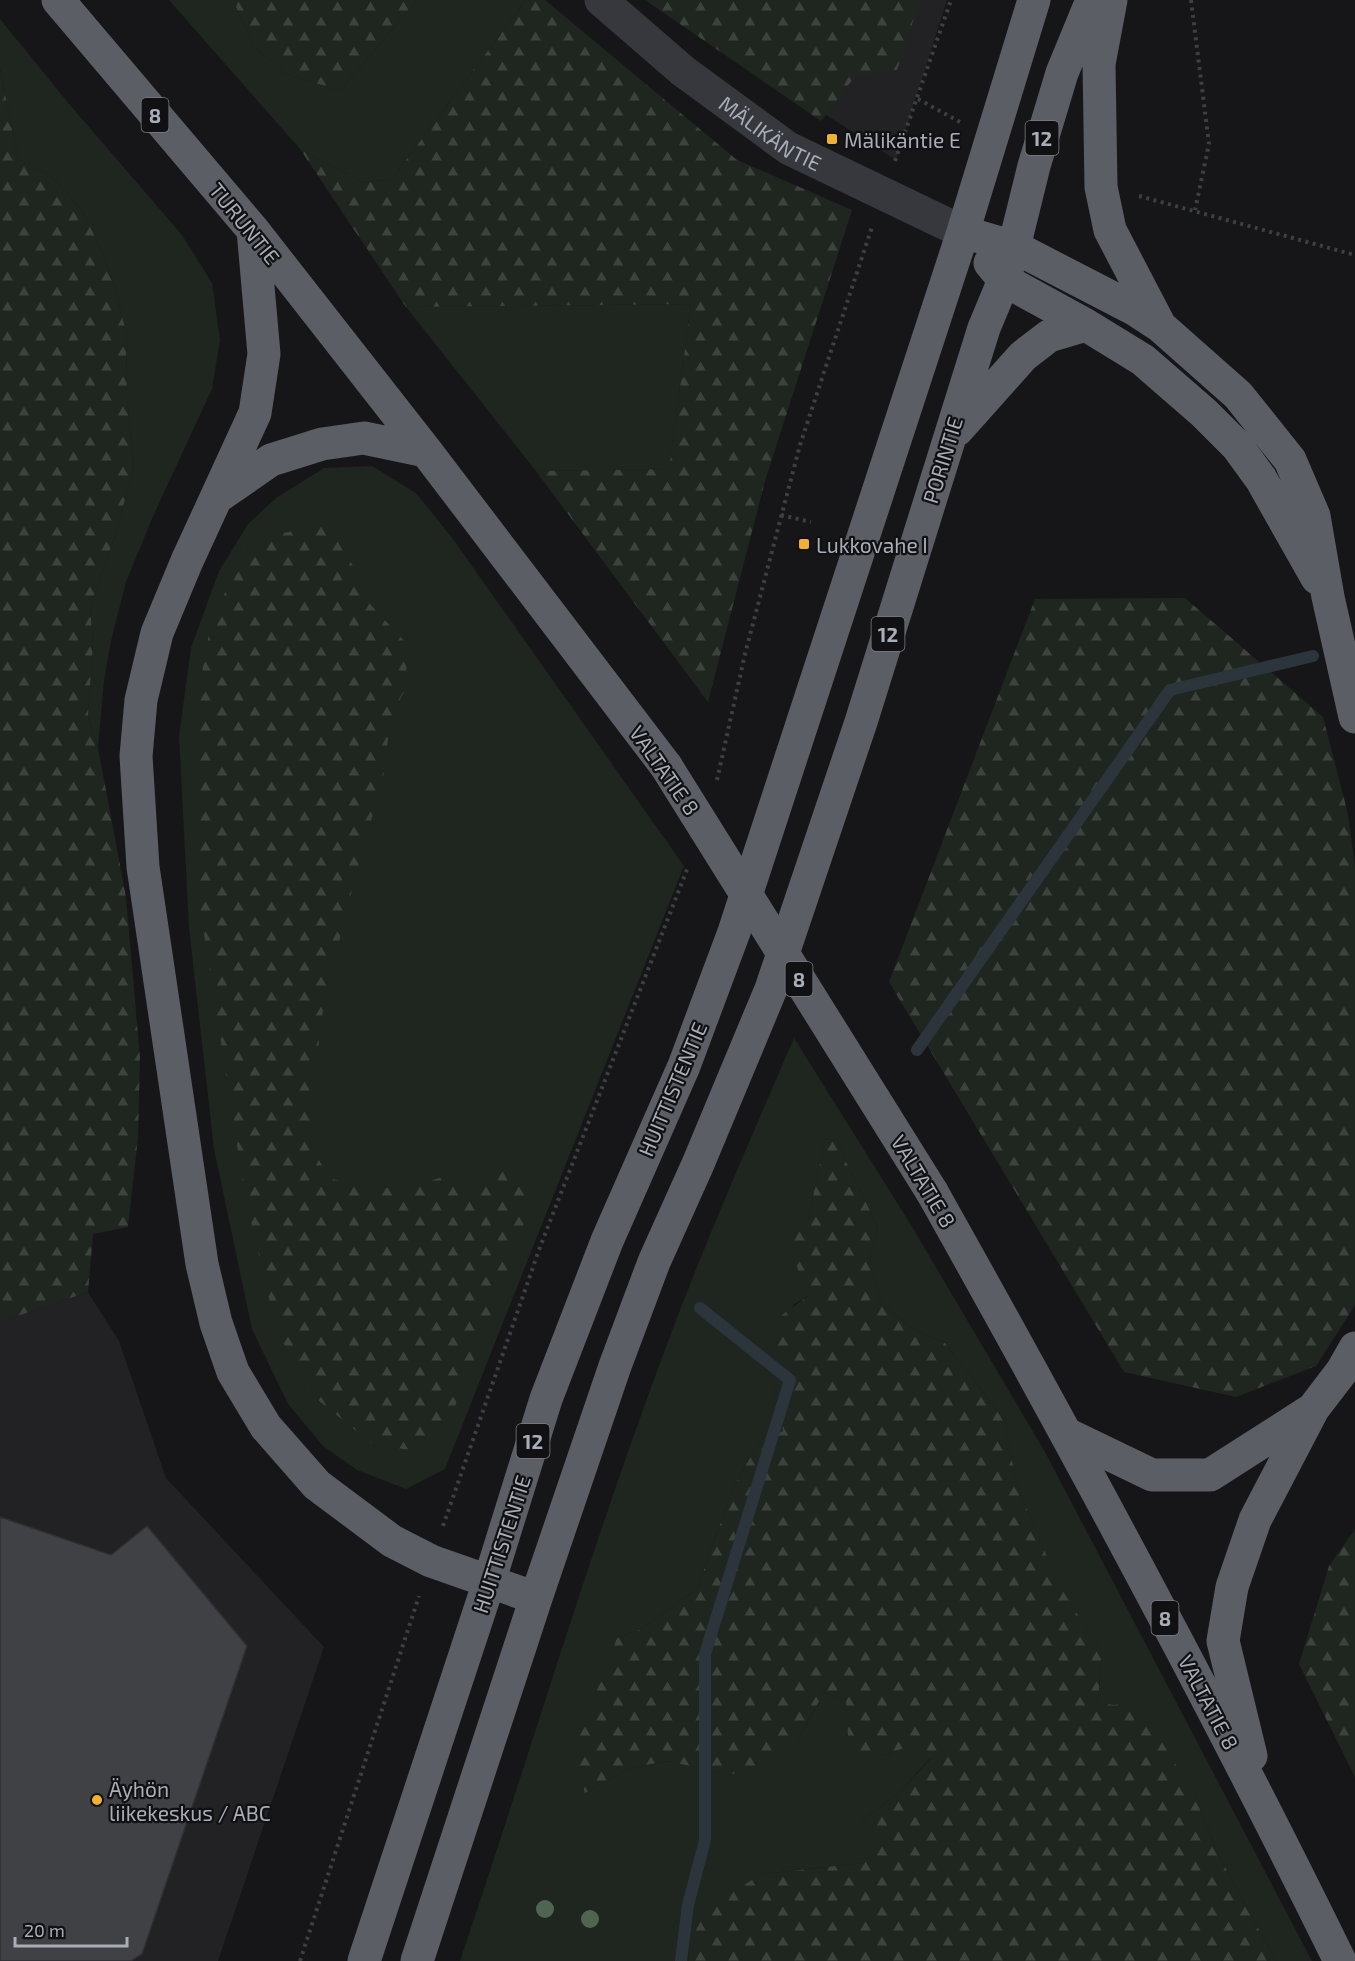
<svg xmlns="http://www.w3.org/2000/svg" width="1355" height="1961" font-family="'Exo 2',sans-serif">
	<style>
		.built { fill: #222225 }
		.grass { fill: #1e261f }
		.forest { fill: url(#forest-firs) }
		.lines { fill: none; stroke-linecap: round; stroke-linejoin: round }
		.stream { stroke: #2c353c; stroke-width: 12 }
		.building { fill: #404145; stroke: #303034; stroke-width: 1.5 }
		.path { stroke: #3d3f44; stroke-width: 4; stroke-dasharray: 3 4.5; stroke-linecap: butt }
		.minor { stroke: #37383d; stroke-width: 33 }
		.trunk { stroke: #5b5e65; stroke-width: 33 }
		.trunk-bridge { stroke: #5b5e65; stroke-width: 33 }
		.tree { fill: #506452 }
		.poi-dot { fill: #f2b134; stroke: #111113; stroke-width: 2 }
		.labels { text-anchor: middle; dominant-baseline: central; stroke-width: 4.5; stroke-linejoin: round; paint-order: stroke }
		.shield { fill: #111113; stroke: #7b7e86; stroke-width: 1.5 }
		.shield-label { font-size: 20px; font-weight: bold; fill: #a8adb8 }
		.street-label { font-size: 21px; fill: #a8adb8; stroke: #111113 }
		.poi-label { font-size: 21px; fill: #a8adb8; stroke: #111113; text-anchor: start }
	</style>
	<defs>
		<pattern id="forest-firs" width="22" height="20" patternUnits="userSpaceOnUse" patternTransform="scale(1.5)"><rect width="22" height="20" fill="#1e261f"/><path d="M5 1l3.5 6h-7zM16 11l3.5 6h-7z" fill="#3c433d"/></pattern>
	</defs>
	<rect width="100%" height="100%" fill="#161618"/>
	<!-- built -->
	<path class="built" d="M 648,0 L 947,0 L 896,160 Z
		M 88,1292 L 119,1341 L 166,1478 L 324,1647 L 218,1961 L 0,1961 L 0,1322 Z"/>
	<!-- grass -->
	<path class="grass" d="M 169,0 L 238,0 L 236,7 L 254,46 L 285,73 L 340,91 L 417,0 L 526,0 L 391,180 L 362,182 L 300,149 Z
		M 0,19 L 70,105 L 182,235 L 212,283 L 220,340 L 212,389 L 154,514 L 126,582 L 111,641 L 104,681 L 98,748 L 88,716 L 93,643 L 90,607 L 115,536 L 134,467 L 127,400 L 126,332 L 116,291 L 101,249 L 82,210 L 52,177 L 18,159 L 0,68 Z
		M 691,304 L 669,469 L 536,471 L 406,307 Z
		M 372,466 L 416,493 L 453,539 L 684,866 L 445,1469 L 406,1489 L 357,1470 L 323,1446 L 288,1404 L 252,1329 L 214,1149 L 189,928 L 179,736 L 191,648 L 219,571 L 248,524 L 276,498 L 324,468 Z
		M 794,1038 L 911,1225 L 1045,1452 L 1312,1961 L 1276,1961 L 1218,1854 L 1196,1798 L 1114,1705 L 1098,1703 L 1102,1653 L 1058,1584 L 1017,1485 L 1004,1420 L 945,1343 L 913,1329 L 881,1304 L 869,1262 L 878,1227 L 835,1139 L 825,1140 L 808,1220 L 801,1279 L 813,1293 L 793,1305 L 774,1388 L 783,1431 L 758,1444 L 733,1488 L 697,1589 L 641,1629 L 617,1638 L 585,1793 L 630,1768 L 667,1761 L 731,1775 L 799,1738 L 824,1692 L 846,1700 L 877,1757 L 905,1748 L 930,1758 L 902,1790 L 862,1821 L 887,1842 L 863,1863 L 762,1874 L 689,1944 L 688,1961 L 460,1961 C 530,1754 592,1543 669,1339 C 707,1237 751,1138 794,1038 Z"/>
	<!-- forest -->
	<path class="forest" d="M 238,0 L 417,0 L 340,91 L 285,73 L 254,46 L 236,7 Z
		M 526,0 L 545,0 L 737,160 L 852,210 L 765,481 L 708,702 L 536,471 L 669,469 L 691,304 L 406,307 L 300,149 L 362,182 L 391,180 Z
		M 645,0 L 920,0 L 897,70 L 856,75 L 821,121 Z
		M 0,68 L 18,159 L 52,177 L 82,210 L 101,249 L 116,291 L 126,332 L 127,400 L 134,467 L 115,536 L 90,607 L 93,643 L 88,716 L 98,748 L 126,897 L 140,1058 L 138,1138 L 128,1227 L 93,1234 L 88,1292 L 0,1322 Z
		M 328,525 L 349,557 L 368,602 L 408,645 L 405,690 L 391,716 L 383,778 L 355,878 L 324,1002 L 316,1064 L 312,1149 L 330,1178 L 363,1189 L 404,1187 L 444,1177 L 478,1191 L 504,1162 L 530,1179 L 528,1212 L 463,1390 L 443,1429 L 414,1450 L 375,1446 L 313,1396 L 277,1332 L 245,1196 L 196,883 L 194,718 L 210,627 L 246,544 L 260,537 Z
		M 1185,598 L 1323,717 L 1348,814 L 1355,867 L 1355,1305 L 1316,1366 L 1236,1397 L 1124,1372 L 889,982 L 1035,599 Z
		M 835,1139 L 878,1227 L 869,1262 L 881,1304 L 913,1329 L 945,1343 L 1004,1420 L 1017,1485 L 1058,1583 L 1102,1653 L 1098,1702 L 1114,1705 L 1137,1701 L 1196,1798 L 1218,1854 L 1276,1961 L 688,1961 L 689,1944 L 708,1907 L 762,1874 L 863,1863 L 886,1842 L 862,1821 L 902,1790 L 930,1759 L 905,1748 L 877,1757 L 849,1754 L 846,1700 L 824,1692 L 799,1738 L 769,1762 L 730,1775 L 667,1761 L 630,1768 L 585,1793 L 572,1756 L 617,1638 L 641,1629 L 697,1589 L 733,1488 L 758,1444 L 783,1431 L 774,1388 L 778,1318 L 812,1293 L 801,1279 L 787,1235 L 808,1220 L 825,1140 Z
		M 1355,1529 L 1355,1777 L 1299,1664 L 1329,1566 Z"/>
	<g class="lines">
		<!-- stream -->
		<path class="stream" d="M 917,1050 L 1170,690 L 1313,656
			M 681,1961 L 688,1905 L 705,1840 L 705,1654 L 790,1380 L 700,1308"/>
	</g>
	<!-- building -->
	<path class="building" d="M 0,1517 L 111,1555 L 147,1526 L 247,1646 L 142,1954 L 131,1961 L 0,1961 Z"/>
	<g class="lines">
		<!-- path -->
		<path class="path" d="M 1191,0 L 1209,144 L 1195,210
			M 918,99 L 960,122
			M 895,161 L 951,0
			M 1139,196 L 1355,255
			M 781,515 L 811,522
			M 717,780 L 745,654 L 800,445 L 872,227
			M 443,1526 L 540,1247 L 688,867
			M 300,1961 L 419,1596"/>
		<!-- minor -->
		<path class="minor" id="s1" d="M 601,0 L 683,71 L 788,148 L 963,232"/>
		<!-- trunk -->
		<path class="trunk" d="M 58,0 L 253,230 L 426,451 L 666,766
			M 1111,0 L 1099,64 L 1101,187 L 1110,230 L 1159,324
			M 253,230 L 264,354 L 255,413 L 187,561 L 157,633 L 141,700 L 136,756 L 143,867 L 202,1264 L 216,1323 L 233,1372 L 266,1427 L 317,1485 L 392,1541 L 431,1561 L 536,1598
			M 963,232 L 1014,247 L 1134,309 L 1160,326 L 1238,395 L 1290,460 L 1314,516 L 1328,597 L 1355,717
			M 990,263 L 1004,280 L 1086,325 L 1143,360 L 1204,413 L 1237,446 L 1261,479 L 1317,578
			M 957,430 L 1023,356 L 1049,336 L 1086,325
			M 216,498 L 271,460 L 322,444 L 364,438 L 426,451
			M 932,1192 C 1074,1445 1212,1700 1340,1961
			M 1067,1434 L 1152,1475 L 1210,1475 L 1310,1411
			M 1251,1756 L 1223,1641 L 1232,1587 L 1255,1520 L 1313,1409 L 1342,1371 L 1355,1348
			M 364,1961 L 489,1582 L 546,1399 L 607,1241 L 684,1066 L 734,932 L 963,232 L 1034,0
			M 417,1961 L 536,1598 L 615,1366 L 654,1262 L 698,1164 L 771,989 L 861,722 L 984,328 L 1004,280 L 1014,247 L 1034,166 L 1062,73 L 1092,0"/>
		<!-- trunk-bridge -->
		<path class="trunk-bridge" d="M 666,766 L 932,1192"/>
	</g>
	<!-- trees -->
	<g class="tree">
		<circle cx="545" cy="1909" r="9"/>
		<circle cx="590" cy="1919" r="9"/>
	</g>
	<!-- markers -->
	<g class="poi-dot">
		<rect x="826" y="133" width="12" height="12" rx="3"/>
		<rect x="798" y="538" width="12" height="12" rx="3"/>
		<circle cx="97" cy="1800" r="6"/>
	</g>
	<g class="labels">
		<!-- shield labels -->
		<g class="shield">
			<rect x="141.5" y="98" width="27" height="34" rx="4.5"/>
			<rect x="1025.5" y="121" width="33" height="34" rx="4.5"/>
			<rect x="871.5" y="617" width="33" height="34" rx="4.5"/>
			<rect x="785.5" y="962" width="27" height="34" rx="4.5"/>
			<rect x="516.5" y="1424" width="33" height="34" rx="4.5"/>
			<rect x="1151.5" y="1601" width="27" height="34" rx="4.5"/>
		</g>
		<g class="shield-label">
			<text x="155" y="115">8</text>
			<text x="1042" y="138">12</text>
			<text x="888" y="634">12</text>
			<text x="799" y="979">8</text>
			<text x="533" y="1441">12</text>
			<text x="1165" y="1618">8</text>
		</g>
		<!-- street labels -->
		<g class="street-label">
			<text stroke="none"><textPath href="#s1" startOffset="216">MÄLIKÄNTIE</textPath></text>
			<text transform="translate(245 223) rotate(51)">TURUNTIE</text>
			<text transform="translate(942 460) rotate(-73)">PORINTIE</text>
			<text transform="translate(665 770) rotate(55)">VALTATIE 8</text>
			<text transform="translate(672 1089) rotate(-67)">HUITTISTENTIE</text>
			<text transform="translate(924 1181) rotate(59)">VALTATIE 8</text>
			<text transform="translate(501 1544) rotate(-72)">HUITTISTENTIE</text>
			<text transform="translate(1209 1702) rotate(62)">VALTATIE 8</text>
		</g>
		<!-- poi labels -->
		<g class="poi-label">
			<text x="844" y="139">Mälikäntie E</text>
			<text x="816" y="544">Lukkovahe I</text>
			<text x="109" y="1788">Äyhön<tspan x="109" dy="24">liikekeskus / ABC</tspan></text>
		</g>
	</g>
	<!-- scale -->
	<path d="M15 1937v9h112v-9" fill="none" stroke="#a8adb8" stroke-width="3"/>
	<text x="24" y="1937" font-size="18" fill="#a8adb8" stroke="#111113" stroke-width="4.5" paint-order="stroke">20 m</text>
</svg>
